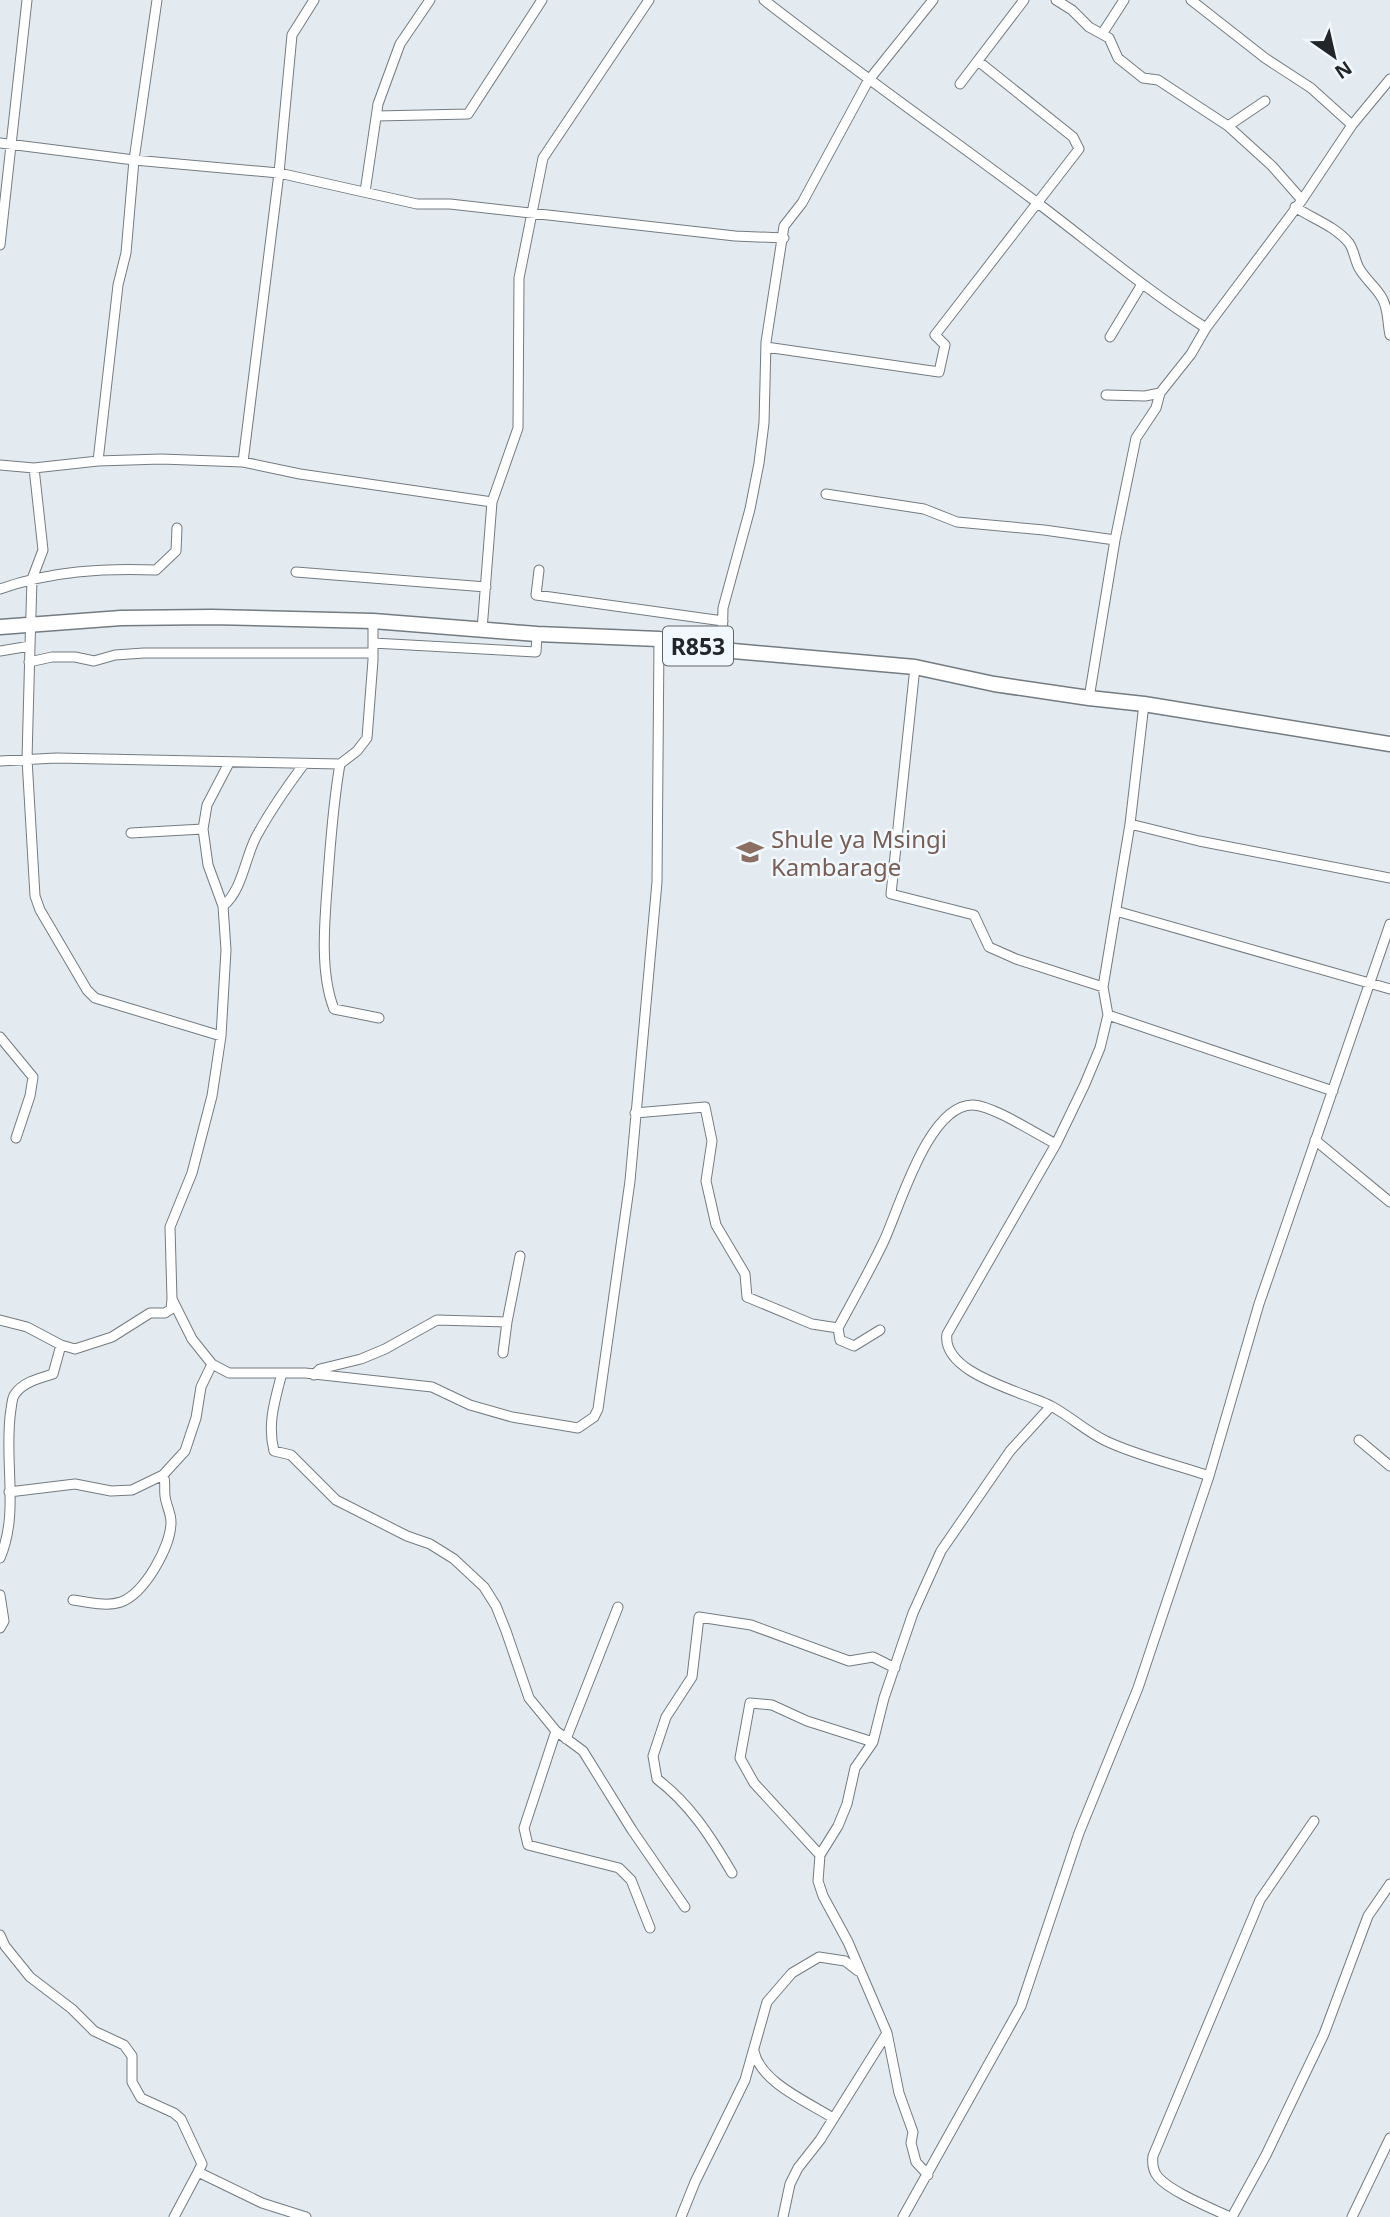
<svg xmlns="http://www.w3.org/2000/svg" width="1390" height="2217" font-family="'Noto Sans',sans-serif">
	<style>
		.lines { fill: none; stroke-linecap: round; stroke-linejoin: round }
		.street-casing { stroke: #747b81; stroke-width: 11 }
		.primary-casing { stroke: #747b81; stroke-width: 17 }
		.street { stroke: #fff; stroke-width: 9 }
		.primary { stroke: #fff; stroke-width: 14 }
		.labels { text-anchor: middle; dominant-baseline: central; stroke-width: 5; stroke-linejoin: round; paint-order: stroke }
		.shield { fill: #f0f8fe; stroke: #606568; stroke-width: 2 }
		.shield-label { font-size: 23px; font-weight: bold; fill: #232628 }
		.education-label { font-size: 24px; fill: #785e54; stroke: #f0f8fe; text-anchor: start }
	</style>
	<rect width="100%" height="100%" fill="#e3ebf1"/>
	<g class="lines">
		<!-- street casing -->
		<g class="street-casing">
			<path id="street" d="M 764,0 C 853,69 945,134 1035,201 C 1092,244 1146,290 1206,328
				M 1056,0 L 1072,10 L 1089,27 L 1109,38 L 1118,58 L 1143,78 L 1158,80 L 1228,126 L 1272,166 L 1302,200
				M 1191,0 L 1265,58 L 1311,88 L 1352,125
				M 1102,34 L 1124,0
				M 960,84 L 1024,0
				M 377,116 L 468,114 L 542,0
				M 1228,126 L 1265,101
				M 0,143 L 134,160 L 279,173 L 417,204 L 450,204 L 735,236 L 784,238
				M 365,192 L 378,104 L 400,44 L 430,0
				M 1295,207 C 1313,219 1335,226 1349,243 C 1354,250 1355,261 1359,268 C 1365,279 1376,287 1382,298 C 1389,310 1387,322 1390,335
				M 0,245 L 27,0
				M 1110,337 L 1142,284
				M 766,347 L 939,372 L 945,345 L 935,335 L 1079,149 L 1073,137 L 978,61
				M 1106,395 L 1145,396 L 1160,393
				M 98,461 L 118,285 L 126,253 L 134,160 L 157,0
				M 243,462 L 279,173 L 292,35 L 314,0
				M 0,465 L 34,468 L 98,461 L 161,459 L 243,462 L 300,474 L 492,502 L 482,630
				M 826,494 L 924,509 L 957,522 L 1044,530 L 1115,540
				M 492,502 L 518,428 L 519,278 L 543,158 L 649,0
				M 539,570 L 536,595 L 723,621
				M 296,572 L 486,587
				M 0,589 C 51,571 103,568 156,570 L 176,551 L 177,528
				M 373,643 L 536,652 L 537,634
				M 30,646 L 27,759 L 35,896 L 40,910 L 87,990 L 95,998 L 221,1036
				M 722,650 L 723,608 L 750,509 L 759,463 L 764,423 L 766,342 L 784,226 L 802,203 L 868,81 L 933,0
				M 0,651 L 30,646 L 32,579 L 43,550 L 34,468
				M 29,662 L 52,657 L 75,657 L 94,661 L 115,655 L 144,653 L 373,653
				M 915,667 L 891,894 L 974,915 L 989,947 L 1016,959 L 1103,987
				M 1089,698 L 1115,540 L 1136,438 L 1156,408 L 1160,393 L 1191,354 L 1206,328 L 1302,200 L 1352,125 L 1390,79
				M 1144,704 L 1130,824 L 1103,987 L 1108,1015 L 1100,1048 L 1084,1086 L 1056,1144 L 947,1334 C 941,1374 1025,1392 1051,1406 C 1070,1416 1087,1432 1106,1441 C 1135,1455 1177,1465 1209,1476
				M 0,761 L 56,758 L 340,764 L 357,751 L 367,738 L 373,660 L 373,621
				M 229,763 L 207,805 L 203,829 L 208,865 L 223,906 L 226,950 L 221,1036 L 212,1096 L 192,1173 L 170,1227 L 172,1299 L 192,1339 L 212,1364 L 229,1373 L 305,1373 L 432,1387 L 470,1405 L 512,1417 L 578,1428 L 594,1417 L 598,1409 L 630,1181 L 657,882 L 659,639
				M 340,764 C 333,804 331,837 328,876 C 325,917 319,971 334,1009 L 379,1018
				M 1130,824 L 1199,841 L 1390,878
				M 131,833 L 203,829
				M 223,906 C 242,891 245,858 256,837 C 270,811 286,788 304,764
				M 1116,911 L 1390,989
				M 1108,1015 L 1333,1091
				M 0,1037 L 33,1077 L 30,1096 L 16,1138
				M 635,1113 L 705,1107 L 712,1141 L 706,1181 L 716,1225 L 745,1274 L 747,1297 L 812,1324 L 838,1328 L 840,1340 L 854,1346 L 880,1330
				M 1315,1140 L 1390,1202
				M 0,1320 L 27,1327 L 61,1345 L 75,1349 L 112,1337 L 150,1313 L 165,1313 L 171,1309 L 172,1299
				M 838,1328 C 853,1300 869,1272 883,1243 C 899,1210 928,1104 973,1105 C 994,1106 1036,1134 1056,1144
				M 503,1353 L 507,1322
				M 282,1373 C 275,1400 267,1424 274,1451 L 291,1455 L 336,1500 L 407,1536 L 430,1544 L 454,1559 L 484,1587 L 496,1606 L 506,1631 L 529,1698 L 556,1731 L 583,1751 L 632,1830 L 685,1907
				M 314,1375 L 320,1369 L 361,1359 L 385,1349 L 437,1320 L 507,1322 L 520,1256
				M 1359,1440 L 1390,1466
				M 9,1492 L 75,1484 L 111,1491 L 132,1490 L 163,1475 L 185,1451 L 196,1418 L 201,1387 L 212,1364
				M 0,1558 C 20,1512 3,1458 11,1409 C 12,1404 12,1397 15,1394 C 23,1382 40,1378 53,1374 L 61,1345
				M 0,1595 L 4,1621 L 0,1628
				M 73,1600 C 88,1602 107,1607 121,1602 C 145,1593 171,1546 171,1522 C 171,1513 166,1505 165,1496 C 164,1488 166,1481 163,1475
				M 556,1731 L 524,1828 L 528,1845 L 619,1868 L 631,1880 L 650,1928
				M 566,1739 L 618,1607
				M 820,1855 L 754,1783 L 740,1758 L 750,1703 L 772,1705 L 807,1721 L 873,1742
				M 732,1873 C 711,1837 690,1804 657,1779 L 653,1756 L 666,1717 L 692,1677 L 699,1617 L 751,1625 L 849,1661 L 873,1657 L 895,1668
				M 0,1935 L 5,1946 L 30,1977 L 72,2009 L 94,2031 L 124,2045 L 132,2056 L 132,2082 L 141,2098 L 174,2113 L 181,2119 L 202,2164 L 198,2172 L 262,2203 L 306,2217
				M 754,2051 C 760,2082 808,2102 833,2118
				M 928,2175 L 916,2162 L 911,2143 L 913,2132 L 899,2093 L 887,2033 L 848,1942 L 823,1896 L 818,1881 L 820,1855 L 838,1826 L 847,1804 L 855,1768 L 873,1742 L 884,1698 L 913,1613 L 941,1551 L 1010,1451 L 1051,1406
				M 174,2217 L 198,2172
				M 681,2217 L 695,2182 L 745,2080 L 767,2002 L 792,1973 L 819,1957 L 845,1961 L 858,1971
				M 783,2217 L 790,2184 L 798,2168 L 820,2140 L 887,2033
				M 903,2217 L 1021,2006 L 1079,1833 L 1138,1688 L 1209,1476 L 1259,1304 L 1390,924
				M 1230,2217 C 1211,2208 1171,2192 1158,2177 C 1153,2171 1152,2164 1153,2156 L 1260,1900 L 1314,1821
				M 1232,2217 L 1266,2155 L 1324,2034 L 1368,1916 L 1390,1884
				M 1352,2217 L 1390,2138"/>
		</g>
		<!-- primary casing -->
		<g class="primary-casing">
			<path id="primary" d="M 0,627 L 121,618 L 212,617 L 373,621 L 537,634 L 659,639 L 722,650 L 915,667 L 994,684 L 1089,698 L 1144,704 L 1390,744"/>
		</g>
		<!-- street -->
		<use href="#street" class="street"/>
		<!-- primary -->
		<use href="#primary" class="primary"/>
	</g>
	<!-- icons -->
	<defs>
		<g id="school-bare" transform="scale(2.1)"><path d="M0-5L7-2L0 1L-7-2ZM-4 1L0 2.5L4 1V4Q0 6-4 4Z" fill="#8d6e63" stroke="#f0f8fe" stroke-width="2.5" paint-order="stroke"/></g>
	</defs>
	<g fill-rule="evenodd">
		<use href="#school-bare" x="750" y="852"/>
	</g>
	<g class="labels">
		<!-- shield labels -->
		<rect class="shield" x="663" y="626.5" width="70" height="39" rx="5"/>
		<g class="shield-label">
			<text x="698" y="646">R853</text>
		</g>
		<!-- education labels -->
		<g class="education-label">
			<text x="771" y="838">Shule ya Msingi<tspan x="771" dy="28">Kambarage</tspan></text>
		</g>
	</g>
	<!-- north arrow -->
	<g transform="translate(1334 56) rotate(146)" stroke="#f0f8fe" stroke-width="5" paint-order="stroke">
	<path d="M0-5L12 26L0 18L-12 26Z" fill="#232628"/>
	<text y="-10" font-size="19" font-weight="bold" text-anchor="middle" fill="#232628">N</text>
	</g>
</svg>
